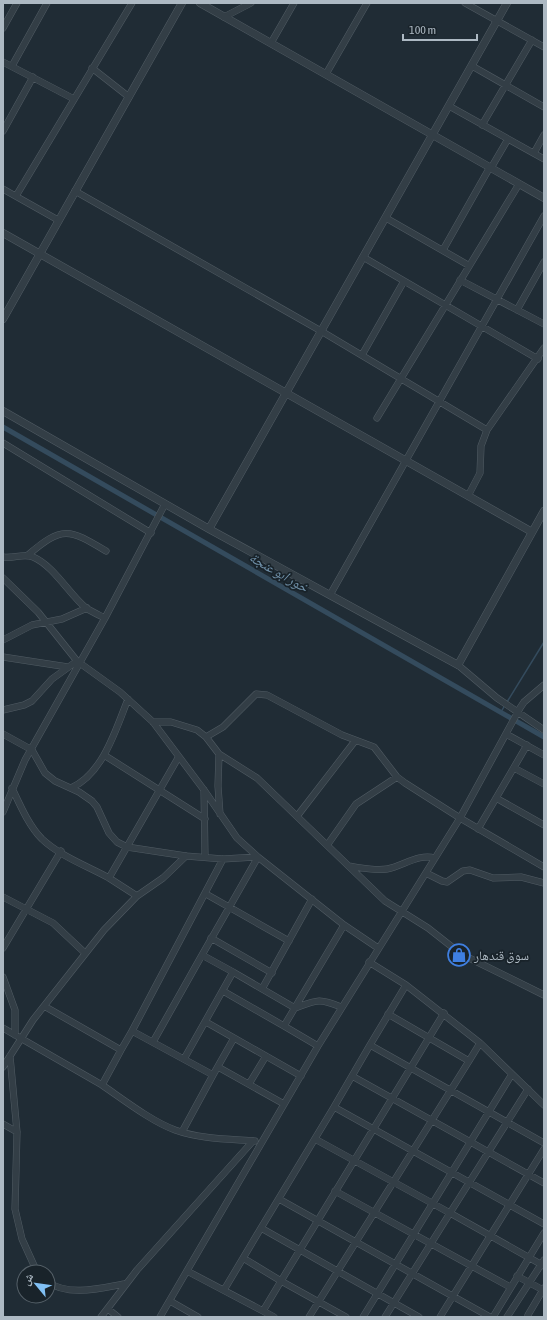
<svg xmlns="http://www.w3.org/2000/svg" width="547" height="1320" font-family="'Asap Condensed','Noto Naskh Arabic',sans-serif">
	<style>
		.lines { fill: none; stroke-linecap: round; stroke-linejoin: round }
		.stream { stroke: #344b5d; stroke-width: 1.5 }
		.canal { stroke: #344b5d; stroke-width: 5 }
		.minor-casing { stroke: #515c64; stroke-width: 7 }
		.tertiary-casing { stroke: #515c64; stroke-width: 8 }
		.minor { stroke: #333e46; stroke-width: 6 }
		.tertiary { stroke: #333e46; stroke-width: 7 }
		.labels { text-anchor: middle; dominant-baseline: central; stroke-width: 3.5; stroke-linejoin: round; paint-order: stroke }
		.poi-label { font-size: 13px; fill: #adb9c3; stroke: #19232a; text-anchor: start }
		.water-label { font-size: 14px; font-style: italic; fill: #6f8fa7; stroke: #19232a }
	</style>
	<rect width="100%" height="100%" fill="#202c35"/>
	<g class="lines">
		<!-- stream -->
		<path class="stream" d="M 507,702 L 544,642
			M 501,712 L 505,705"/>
		<!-- canal -->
		<path class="canal" d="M 3,427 L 544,737"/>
		<!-- minor casing -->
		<g class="minor-casing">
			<path id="minor" d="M 465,3 L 544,47
				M 224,17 L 251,3
				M 3,28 L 17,3
				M 271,43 L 294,3
				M 3,62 L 74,99
				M 12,66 L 47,3
				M 472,66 L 544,107
				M 92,68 L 129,97
				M 326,74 L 367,3
				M 449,106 L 544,159
				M 482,125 L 532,40
				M 3,131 L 33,77
				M 534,153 L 544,135
				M 491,168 L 508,139
				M 3,189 L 58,220
				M 75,191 L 321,331 L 487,430
				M 16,196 L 132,3
				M 386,218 L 468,265
				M 443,250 L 490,167
				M 363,257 L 538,359
				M 460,280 L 544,324
				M 517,310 L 544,262
				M 362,355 L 404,281
				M 377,418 L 519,184
				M 3,443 L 151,533
				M 468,496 L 480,473 L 481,446 L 487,430 L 544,348
				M 28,555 C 63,525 69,529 106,551
				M 3,557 C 13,559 23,553 33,557 C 54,566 69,594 86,608 C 92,612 99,615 105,618
				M 3,578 L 38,612 L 77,661 L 120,692 L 153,722 L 204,790 L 237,838 L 258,857 L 202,955 L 233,972
				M 330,595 L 544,216
				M 3,640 L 32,625 L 62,619 L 87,608
				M 3,657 L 68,667
				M 458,665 L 497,698 L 544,730
				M 3,710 L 24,705 L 32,701 L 52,679 L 77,661
				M 153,722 L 171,722 L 197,730 L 206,737 L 219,754 L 257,778 L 385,901 L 428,928 L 461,954 L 544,995
				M 3,734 L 32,750 L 45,773 L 55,781 L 79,792 L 92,801 L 97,807 L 109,833 L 117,842 L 127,847 L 186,856 L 223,859 L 258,857 L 344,925 L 378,948
				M 506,734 L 544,755
				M 206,737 L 223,727 L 256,694 L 267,695 L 342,735 L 374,747 L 397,777 L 405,783 L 460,818 L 544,867
				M 219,754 L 218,786 L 220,814
				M 104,755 L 205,819
				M 514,768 L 544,784
				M 12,788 C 20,805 29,826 42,839 C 60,856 87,866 109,878 L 178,758
				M 71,788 C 103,774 116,729 128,699
				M 204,790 L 205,857
				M 496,798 L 544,825
				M 3,812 L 25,760 L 105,618 L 165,504
				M 298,815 L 355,741
				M 478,829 L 527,745
				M 328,844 L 356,804 L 397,777
				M 349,866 C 362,868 375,871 387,869 C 403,866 419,853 435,858
				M 426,873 L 442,881 L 447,882 L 463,871 L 470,870 L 493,878 L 521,877 L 544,883
				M 109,878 L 137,896
				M 206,894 L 289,941
				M 3,897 L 53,923 L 85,953
				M 211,938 L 272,973
				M 3,948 L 61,851
				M 369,962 L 406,985 L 370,1045 L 544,1143
				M 3,977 L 15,1010 L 15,1035
				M 406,985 L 480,1043 L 544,1105
				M 262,989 L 312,899
				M 223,991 L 284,1026
				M 44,1006 L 121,1050 L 132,1031 L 213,1075 L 234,1038
				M 295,1008 C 317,1000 319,998 341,1007
				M 206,1022 L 301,1076
				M 3,1028 L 102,1085
				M 132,1031 L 223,859
				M 153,1042 L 202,955
				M 370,1045 L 334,1107 L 544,1224
				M 318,1046 L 284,1026 L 344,925
				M 121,1050 L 102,1085 C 124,1100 151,1121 175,1130 C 200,1139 229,1139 255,1141
				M 10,1056 L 17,1132 L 15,1209 L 22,1239 L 37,1272
				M 184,1059 L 233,972 L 295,1008
				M 469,1061 L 480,1043
				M 3,1067 L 33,1020 L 104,930 L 137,896 L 163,878 L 186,856
				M 218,1067 L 284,1104
				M 352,1076 L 544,1183
				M 249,1084 L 266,1056
				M 528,1089 L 450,1213 L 544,1266
				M 334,1107 L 261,1228 L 419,1317
				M 3,1124 L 17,1132
				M 182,1132 L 213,1075
				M 315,1139 L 450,1213 L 385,1317
				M 335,1191 L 510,1287
				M 279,1199 L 490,1317
				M 243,1258 L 281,1281 L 263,1311 L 274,1317
				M 187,1271 L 263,1311
				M 517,1276 L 543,1290
				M 48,1282 C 69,1297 101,1288 124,1284
				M 224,1290 L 261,1228
				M 170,1301 L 198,1317
				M 108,1309 L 118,1317
				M 528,1315 L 544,1288
				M 101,1317 L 137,1270 L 253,1141
				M 160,1317 L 318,1046 L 460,818 L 520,708 L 524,702 L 544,685
				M 309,1317 L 469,1061 L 388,1014
				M 346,1317 L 281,1281 L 444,1013
				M 363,1317 L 512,1074
				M 440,1317 L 544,1149
				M 493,1317 L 544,1233
				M 507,1317 L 544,1260"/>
		</g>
		<!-- tertiary casing -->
		<g class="tertiary-casing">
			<path id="tertiary" d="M 200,3 L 544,198
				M 3,233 L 532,532
				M 3,319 L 182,3
				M 3,411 L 209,529 L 458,665 L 544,511
				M 209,529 L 507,3"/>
		</g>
		<!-- minor -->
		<use href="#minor" class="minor"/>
		<!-- tertiary -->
		<use href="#tertiary" class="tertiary"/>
	</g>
	<!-- icons -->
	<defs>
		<g id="shop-ring" transform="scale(1.15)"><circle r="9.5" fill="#19232a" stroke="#3f7fe0" stroke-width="1.5"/><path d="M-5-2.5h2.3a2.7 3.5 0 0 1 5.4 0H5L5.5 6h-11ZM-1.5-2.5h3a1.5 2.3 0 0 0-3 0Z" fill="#3f7fe0"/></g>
	</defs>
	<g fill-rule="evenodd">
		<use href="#shop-ring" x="459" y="955"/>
	</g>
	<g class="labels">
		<!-- poi labels -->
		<g class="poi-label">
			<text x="474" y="955">سوق قندهار</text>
		</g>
		<!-- water labels -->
		<g class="water-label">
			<text transform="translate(279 572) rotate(30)">خور ابو عنجة</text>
		</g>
	</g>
	<!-- border -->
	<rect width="547" height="1320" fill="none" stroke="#adb9c3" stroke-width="8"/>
	<!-- north arrow -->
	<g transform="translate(36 1284) rotate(299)"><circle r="19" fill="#19232a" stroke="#545f67"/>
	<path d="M0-3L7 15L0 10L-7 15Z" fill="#81c0f4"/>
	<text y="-6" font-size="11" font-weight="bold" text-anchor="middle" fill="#adb9c3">ش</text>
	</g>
	<!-- scale -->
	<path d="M403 34v6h74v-6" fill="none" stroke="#adb9c3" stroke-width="2"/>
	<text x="409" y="34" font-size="12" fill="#adb9c3" stroke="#19232a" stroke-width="3" paint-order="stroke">100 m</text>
</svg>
